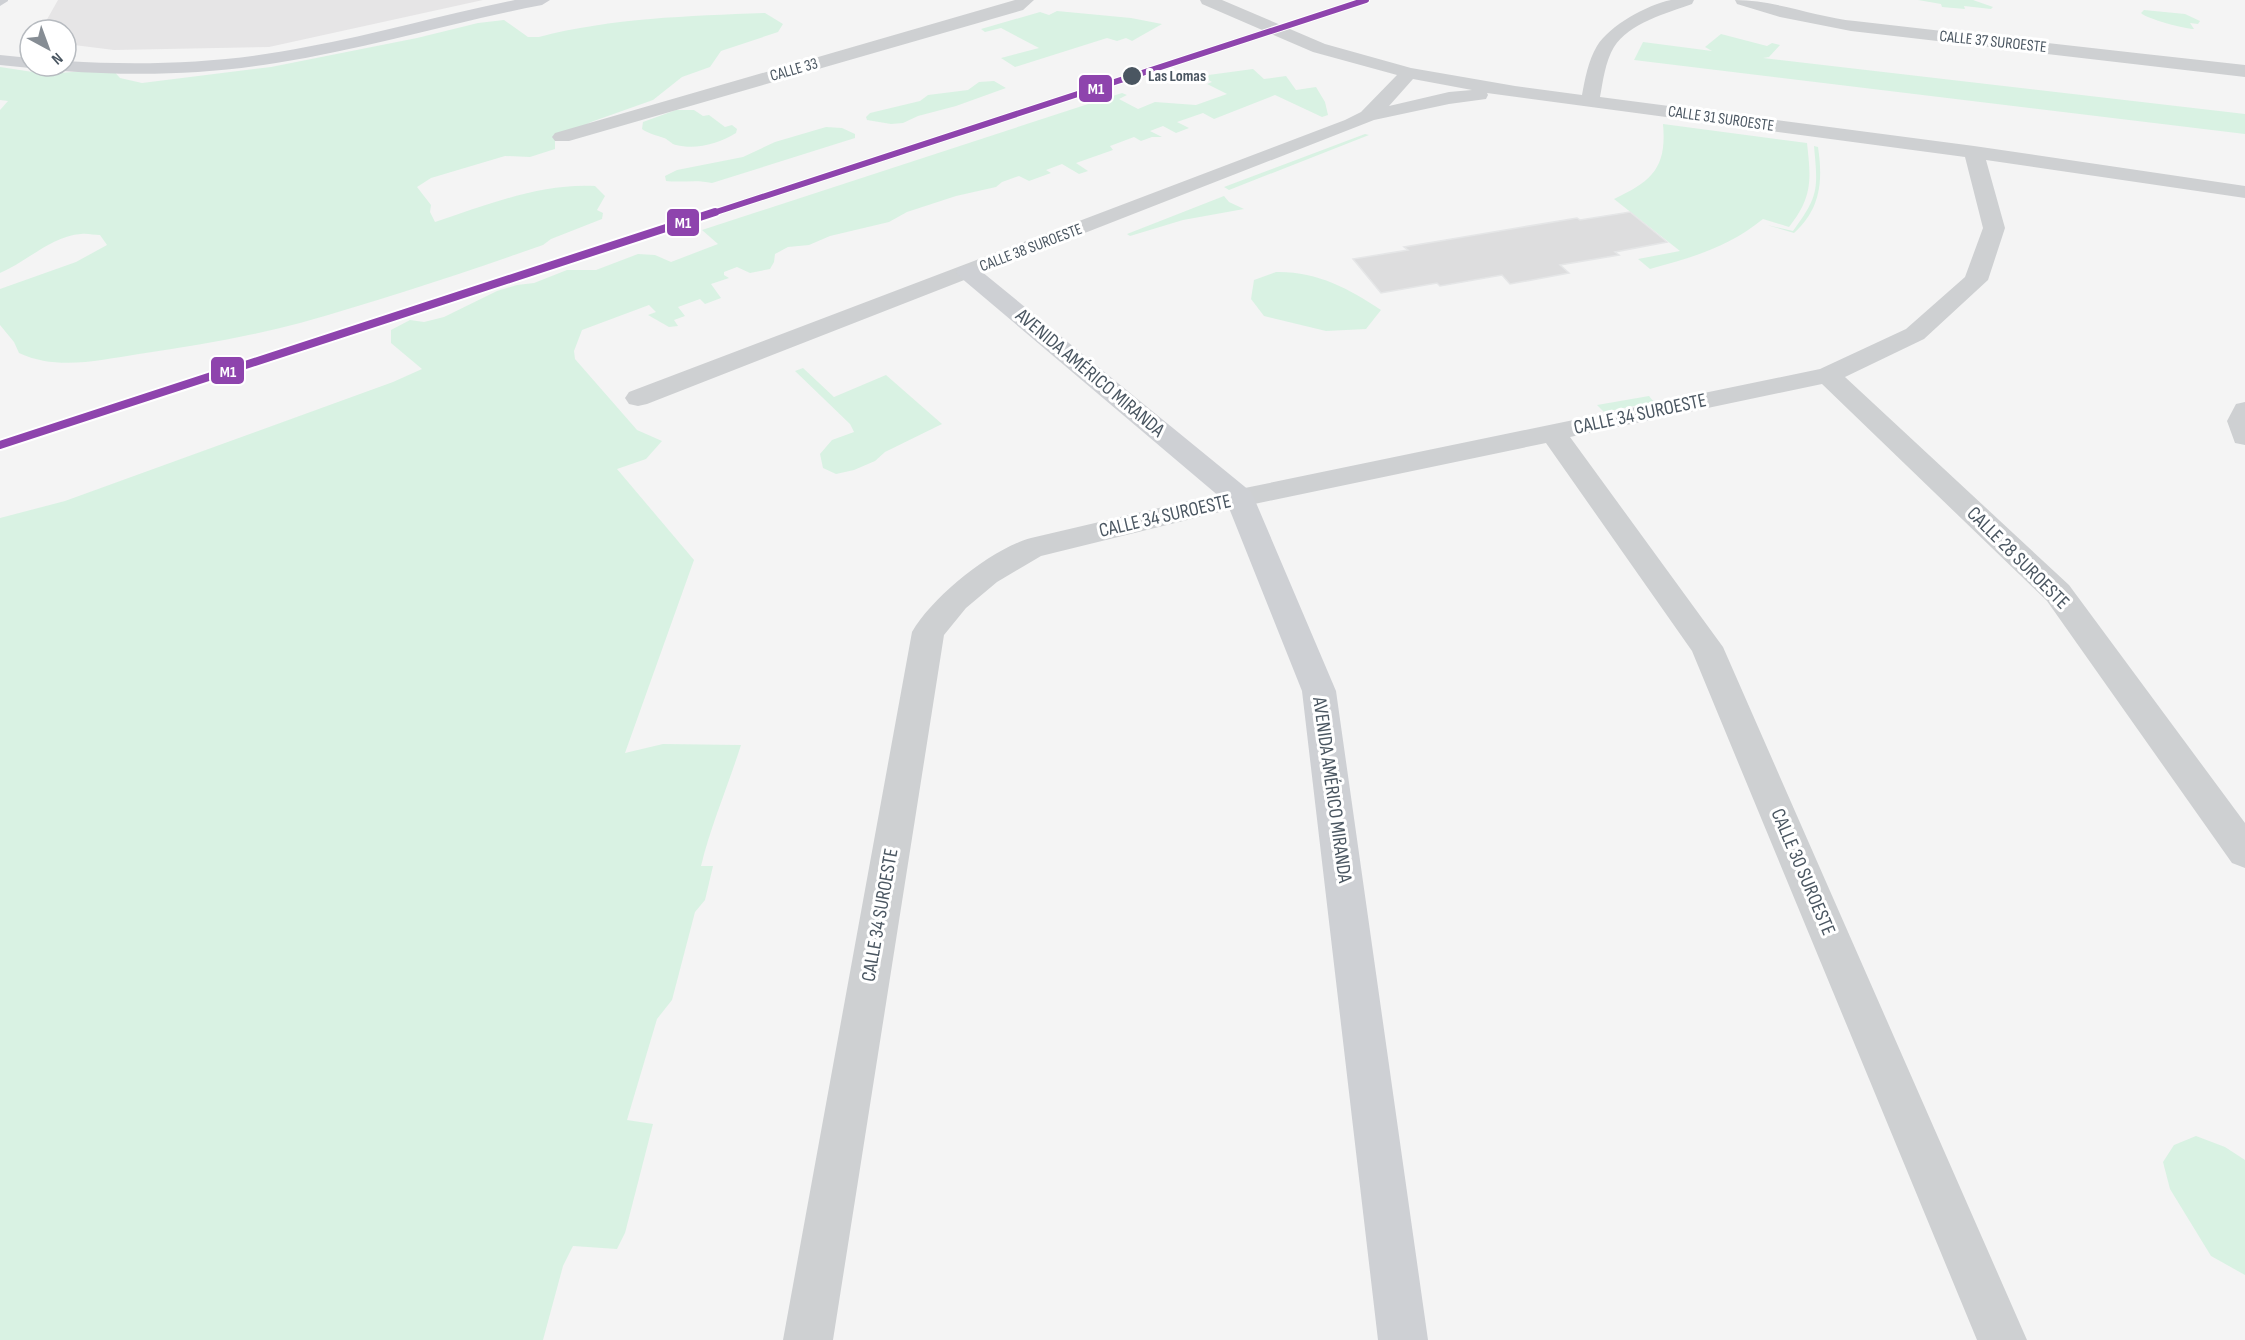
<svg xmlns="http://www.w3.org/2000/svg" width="2245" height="1340" font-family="'Sofia Sans Condensed',sans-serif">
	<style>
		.education { fill: #e6e5e6 }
		.green { fill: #d9f2e3 }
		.building { fill: #ddddde; stroke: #e5e6e7; stroke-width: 1.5 }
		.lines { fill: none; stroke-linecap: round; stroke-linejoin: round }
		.street { fill: #ced0d2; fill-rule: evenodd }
		.secondary { fill: #ced0d4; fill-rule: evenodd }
		.metro-1-far1-casing { stroke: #fff; stroke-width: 8 }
		.metro-1-casing { stroke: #fff; stroke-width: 12 }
		.metro-1-far1 { stroke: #8e44ad; stroke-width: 6 }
		.metro-1 { stroke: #8e44ad; stroke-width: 8 }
		.stop-dot { fill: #4a5661; stroke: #fff; stroke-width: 2 }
		.labels { text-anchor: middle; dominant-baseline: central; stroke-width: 6; stroke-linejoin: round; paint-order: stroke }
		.far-street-label { font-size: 16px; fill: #4a5661; stroke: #fff }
		.far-stop-label { font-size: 16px; font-weight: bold; fill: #4a5661; stroke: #fff; text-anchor: start }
		.street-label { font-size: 20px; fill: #4a5661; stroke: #fff }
		.line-badge { stroke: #fff; stroke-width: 2 }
		.badge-label { font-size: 16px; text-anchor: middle; font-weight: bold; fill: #fff }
	</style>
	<rect width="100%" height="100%" fill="#f4f4f4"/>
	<!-- education -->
	<path class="education" d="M 58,0 L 483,0 L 269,47 L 114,50 L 66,44 L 66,30 L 41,30 Z"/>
	<!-- green -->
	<path class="green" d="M 1918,0 L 1973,0 L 1993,7 L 1991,9 L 1964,6 L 1965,9 L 1942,7 L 1941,4 Z
		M 2144,10 L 2185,14 L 2200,21 L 2198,24 L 2190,23 L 2194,29 C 2185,29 2147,19 2141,13 Z
		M 1057,11 L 1131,18 L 1162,24 L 1132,41 L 1126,38 L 1117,41 L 1107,38 L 1015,67 L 1001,58 L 1039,48 L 1001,28 L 985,32 L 981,29 L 1040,12 L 1049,15 Z
		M 765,13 L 783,24 L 778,32 L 721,51 L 710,67 L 682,77 L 653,100 L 591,122 L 555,141 L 555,149 L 530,157 L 505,156 L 431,178 L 417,187 L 431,205 L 430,212 L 435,222 C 487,205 540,183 595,186 L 605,196 L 597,210 L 603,213 L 602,219 L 551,239 L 543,245 C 463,273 382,300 300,323 C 247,337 193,346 139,354 C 99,360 58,371 19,353 L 14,342 L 0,325 L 0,289 L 76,262 L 107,245 L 100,235 C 94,235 87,233 81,234 C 52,236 26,262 0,273 L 0,110 L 8,101 L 0,100 L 0,67 L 46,74 L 112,69 L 120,78 L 142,83 L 271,67 L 417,38 L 478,23 L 504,20 L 528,37 L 539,37 C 612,18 689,16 765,13 Z
		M 1721,34 L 1767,46 L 1772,43 L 1780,45 L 1769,57 L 1763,58 L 2245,114 L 2245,134 L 1634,60 L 1643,42 L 1712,51 L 1705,47 Z
		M 1253,69 L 1264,79 L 1286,76 L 1296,90 L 1316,87 L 1325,102 L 1328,115 L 1322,117 L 1275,95 L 1214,119 L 1203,113 L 1177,122 L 1189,128 L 1176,133 L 1163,126 L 1150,131 L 1162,137 L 1152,137 L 1141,141 L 1134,137 L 1110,146 L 1113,150 L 1076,163 L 1088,171 L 1079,174 L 1062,164 L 1046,170 L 1051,173 L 1029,181 L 1019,176 L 1002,182 L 996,187 L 956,196 L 907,212 L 889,222 L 830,236 L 809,245 L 788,247 L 775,254 L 774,262 L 770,269 L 750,273 L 737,267 L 724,272 L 724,275 L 729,278 L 711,284 L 721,298 L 705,304 L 700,299 L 678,307 L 685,316 L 674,320 L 678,326 L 669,327 L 648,315 L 656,312 L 649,305 L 582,330 L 574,351 L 575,359 L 637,430 L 662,441 L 646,459 L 617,469 L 694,560 L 625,753 L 663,744 L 741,745 C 728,786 711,825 701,866 L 713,866 L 705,900 L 695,912 L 672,1000 L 657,1019 L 627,1120 L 653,1124 L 625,1233 L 617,1249 L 573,1246 L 563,1266 L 543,1340 L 0,1340 L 0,518 L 65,501 L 393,382 L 422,369 L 391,343 L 391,330 L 410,320 L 424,322 L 444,317 L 497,291 L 517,285 L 534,283 L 567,270 L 596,270 L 638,254 L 655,255 L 671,262 L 718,244 L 702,230 L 1122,93 L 1127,95 L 1119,99 L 1138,109 L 1155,102 L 1196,105 L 1227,94 L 1207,84 L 1212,82 L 1201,76 Z
		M 994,81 L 1006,88 L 956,106 L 918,116 L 903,123 L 891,124 L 867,120 L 866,117 L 870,113 L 920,101 L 928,95 L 968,90 L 979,82 Z
		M 676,110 L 694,110 L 703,116 L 709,115 L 725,127 L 732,125 L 737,129 L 736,133 C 718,144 696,150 676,145 C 671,144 668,139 664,138 C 656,135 649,134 642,129 L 643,122 Z
		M 1663,124 L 1807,143 C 1811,179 1813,197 1789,227 L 1763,219 C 1727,248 1693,257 1650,269 L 1638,259 L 1680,251 L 1614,199 C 1652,181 1667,168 1663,124 Z
		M 826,127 L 842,128 L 855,134 L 855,138 L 712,183 C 696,179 682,183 666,181 L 665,176 L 677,170 L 743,157 L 775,142 Z
		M 1365,134 L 1369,135 L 1229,190 L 1224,187 Z
		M 1814,146 L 1818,147 C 1823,180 1821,209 1794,233 L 1767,225 L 1793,231 C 1819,196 1818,189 1814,146 Z
		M 1224,196 L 1229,202 L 1244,209 L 1183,220 L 1130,236 L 1127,234 Z
		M 1276,272 C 1316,271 1348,288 1381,310 L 1366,329 L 1326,331 L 1264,316 L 1251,299 L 1254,280 Z
		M 803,368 L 834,397 L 886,375 L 942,424 L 885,452 L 875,461 L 854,470 L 836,474 L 823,468 L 820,454 L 832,440 L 854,432 L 850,424 L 795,371 Z
		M 1649,396 L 1654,402 L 1604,412 L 1597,405 Z
		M 2196,1136 L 2225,1147 L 2245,1160 L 2245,1275 L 2211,1256 L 2170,1189 L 2163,1162 L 2174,1145 Z"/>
	<!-- building -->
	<path class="building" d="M 1630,212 L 1667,242 L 1615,252 L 1619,255 L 1560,265 L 1569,273 L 1510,284 L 1502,275 L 1440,286 L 1437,283 L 1381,293 L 1353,259 L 1408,250 L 1404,247 L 1577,218 L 1580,220 Z"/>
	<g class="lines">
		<!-- street -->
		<path class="street" d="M 1015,0 L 1034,0 L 1023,10 L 569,141 L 555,141 L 552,137 L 555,133 Z
			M 1200,0 L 1222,0 L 1325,44 L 1411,68 L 1515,86 L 1582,95 C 1585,79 1588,61 1597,46 C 1610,25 1647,5 1671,0 C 1678,0 1687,0 1694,0 L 1692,4 C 1667,13 1629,23 1614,47 C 1605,62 1603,81 1600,97 L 1974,146 L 2245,186 L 2245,198 L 1986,160 L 2005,228 L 1988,280 L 1924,339 L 1845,377 L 2069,585 L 2245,823 L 2245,868 L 2232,863 L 2047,601 L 1822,384 L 1570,437 L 1723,647 L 2027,1340 L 1977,1340 L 1692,651 L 1546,443 L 1240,507 L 1041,556 L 997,582 L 966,608 L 944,635 L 833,1340 L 783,1340 L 912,632 C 933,596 991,549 1031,538 L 1240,489 L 1820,369 L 1906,329 L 1965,277 L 1983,228 L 1965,157 L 1487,93 L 1488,95 L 1486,99 L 1449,104 L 1374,120 L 647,404 L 638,406 L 629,404 L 625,398 L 629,392 L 1345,120 L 1361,112 L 1397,75 L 1313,52 L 1202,4 ZM 1413,79 L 1472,90 L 1449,92 L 1389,106 Z
			M 1735,0 C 1775,0 1815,17 1855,21 C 1985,36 2115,51 2245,65 L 2245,77 L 1851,31 L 1780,17 L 1737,4 Z
			M 2245,402 L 2245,445 L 2235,443 L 2227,421 L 2236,404 Z"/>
		<!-- secondary -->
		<path class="secondary" d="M 0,0 L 8,0 L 8,1 L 0,6 Z
			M 515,0 L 550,0 L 542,5 C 453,22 366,49 276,63 C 205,75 134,76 63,71 L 57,70 L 54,66 L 66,66 L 66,61 C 146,66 227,63 306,47 C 377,34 445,14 515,0 Z
			M 0,55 L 30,58 L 30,66 L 37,66 L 30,68 L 0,65 Z
			M 968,265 L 976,267 L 1250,491 L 1254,498 L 1336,691 L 1428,1340 L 1378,1340 L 1302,691 L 1227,503 L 960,277 L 956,272 L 960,267 Z"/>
		<!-- metro-1-far1 casing -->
		<g class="metro-1-far1-casing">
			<path id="metro-1-far1" d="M 710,214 L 1366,0"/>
		</g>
		<!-- metro-1 casing -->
		<g class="metro-1-casing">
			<path id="metro-1" d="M 0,445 L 715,212"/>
		</g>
		<!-- metro-1-far1 -->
		<use href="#metro-1-far1" class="metro-1-far1"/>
		<!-- metro-1 -->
		<use href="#metro-1" class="metro-1"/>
	</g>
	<!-- markers -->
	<circle class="stop-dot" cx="1132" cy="76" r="10"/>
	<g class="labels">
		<!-- far-street labels -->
		<g class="far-street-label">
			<text transform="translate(1993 42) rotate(6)">CALLE 37 SUROESTE</text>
			<text transform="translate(794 70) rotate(-16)">CALLE 33</text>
			<text transform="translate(1721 119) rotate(8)">CALLE 31 SUROESTE</text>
			<text transform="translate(1031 248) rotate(-21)">CALLE 38 SUROESTE</text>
		</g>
		<!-- far-stop labels -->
		<g class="far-stop-label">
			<text x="1148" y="76">Las Lomas</text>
		</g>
		<!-- street labels -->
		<g class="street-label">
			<text transform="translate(1090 373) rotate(40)">AVENIDA AMÉRICO MIRANDA</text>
			<text transform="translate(1640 414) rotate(-12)">CALLE 34 SUROESTE</text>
			<text transform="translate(1165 516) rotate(-13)">CALLE 34 SUROESTE</text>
			<text transform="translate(2018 558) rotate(45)">CALLE 28 SUROESTE</text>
			<text transform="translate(1332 790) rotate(82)">AVENIDA AMÉRICO MIRANDA</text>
			<text transform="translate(1803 872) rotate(67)">CALLE 30 SUROESTE</text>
			<text transform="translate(880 915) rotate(-80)">CALLE 34 SUROESTE</text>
		</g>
	</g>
	<g class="line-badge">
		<rect x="1078" y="74" width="35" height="29" rx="6" fill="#8e44ad"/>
		<rect x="666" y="208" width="34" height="29" rx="6" fill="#8e44ad"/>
		<rect x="210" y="356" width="35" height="29" rx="6" fill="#8e44ad"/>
	</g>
	<g class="badge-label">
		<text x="1096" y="94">M1</text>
		<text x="683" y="228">M1</text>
		<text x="228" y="377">M1</text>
	</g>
	<!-- north arrow -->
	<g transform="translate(48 48) rotate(139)"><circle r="28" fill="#ffffff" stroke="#b7bbc0" stroke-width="1.5"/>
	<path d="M0-4.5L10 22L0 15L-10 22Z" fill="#868d94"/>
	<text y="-9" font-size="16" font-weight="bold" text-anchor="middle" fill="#4a5661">N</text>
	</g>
</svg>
